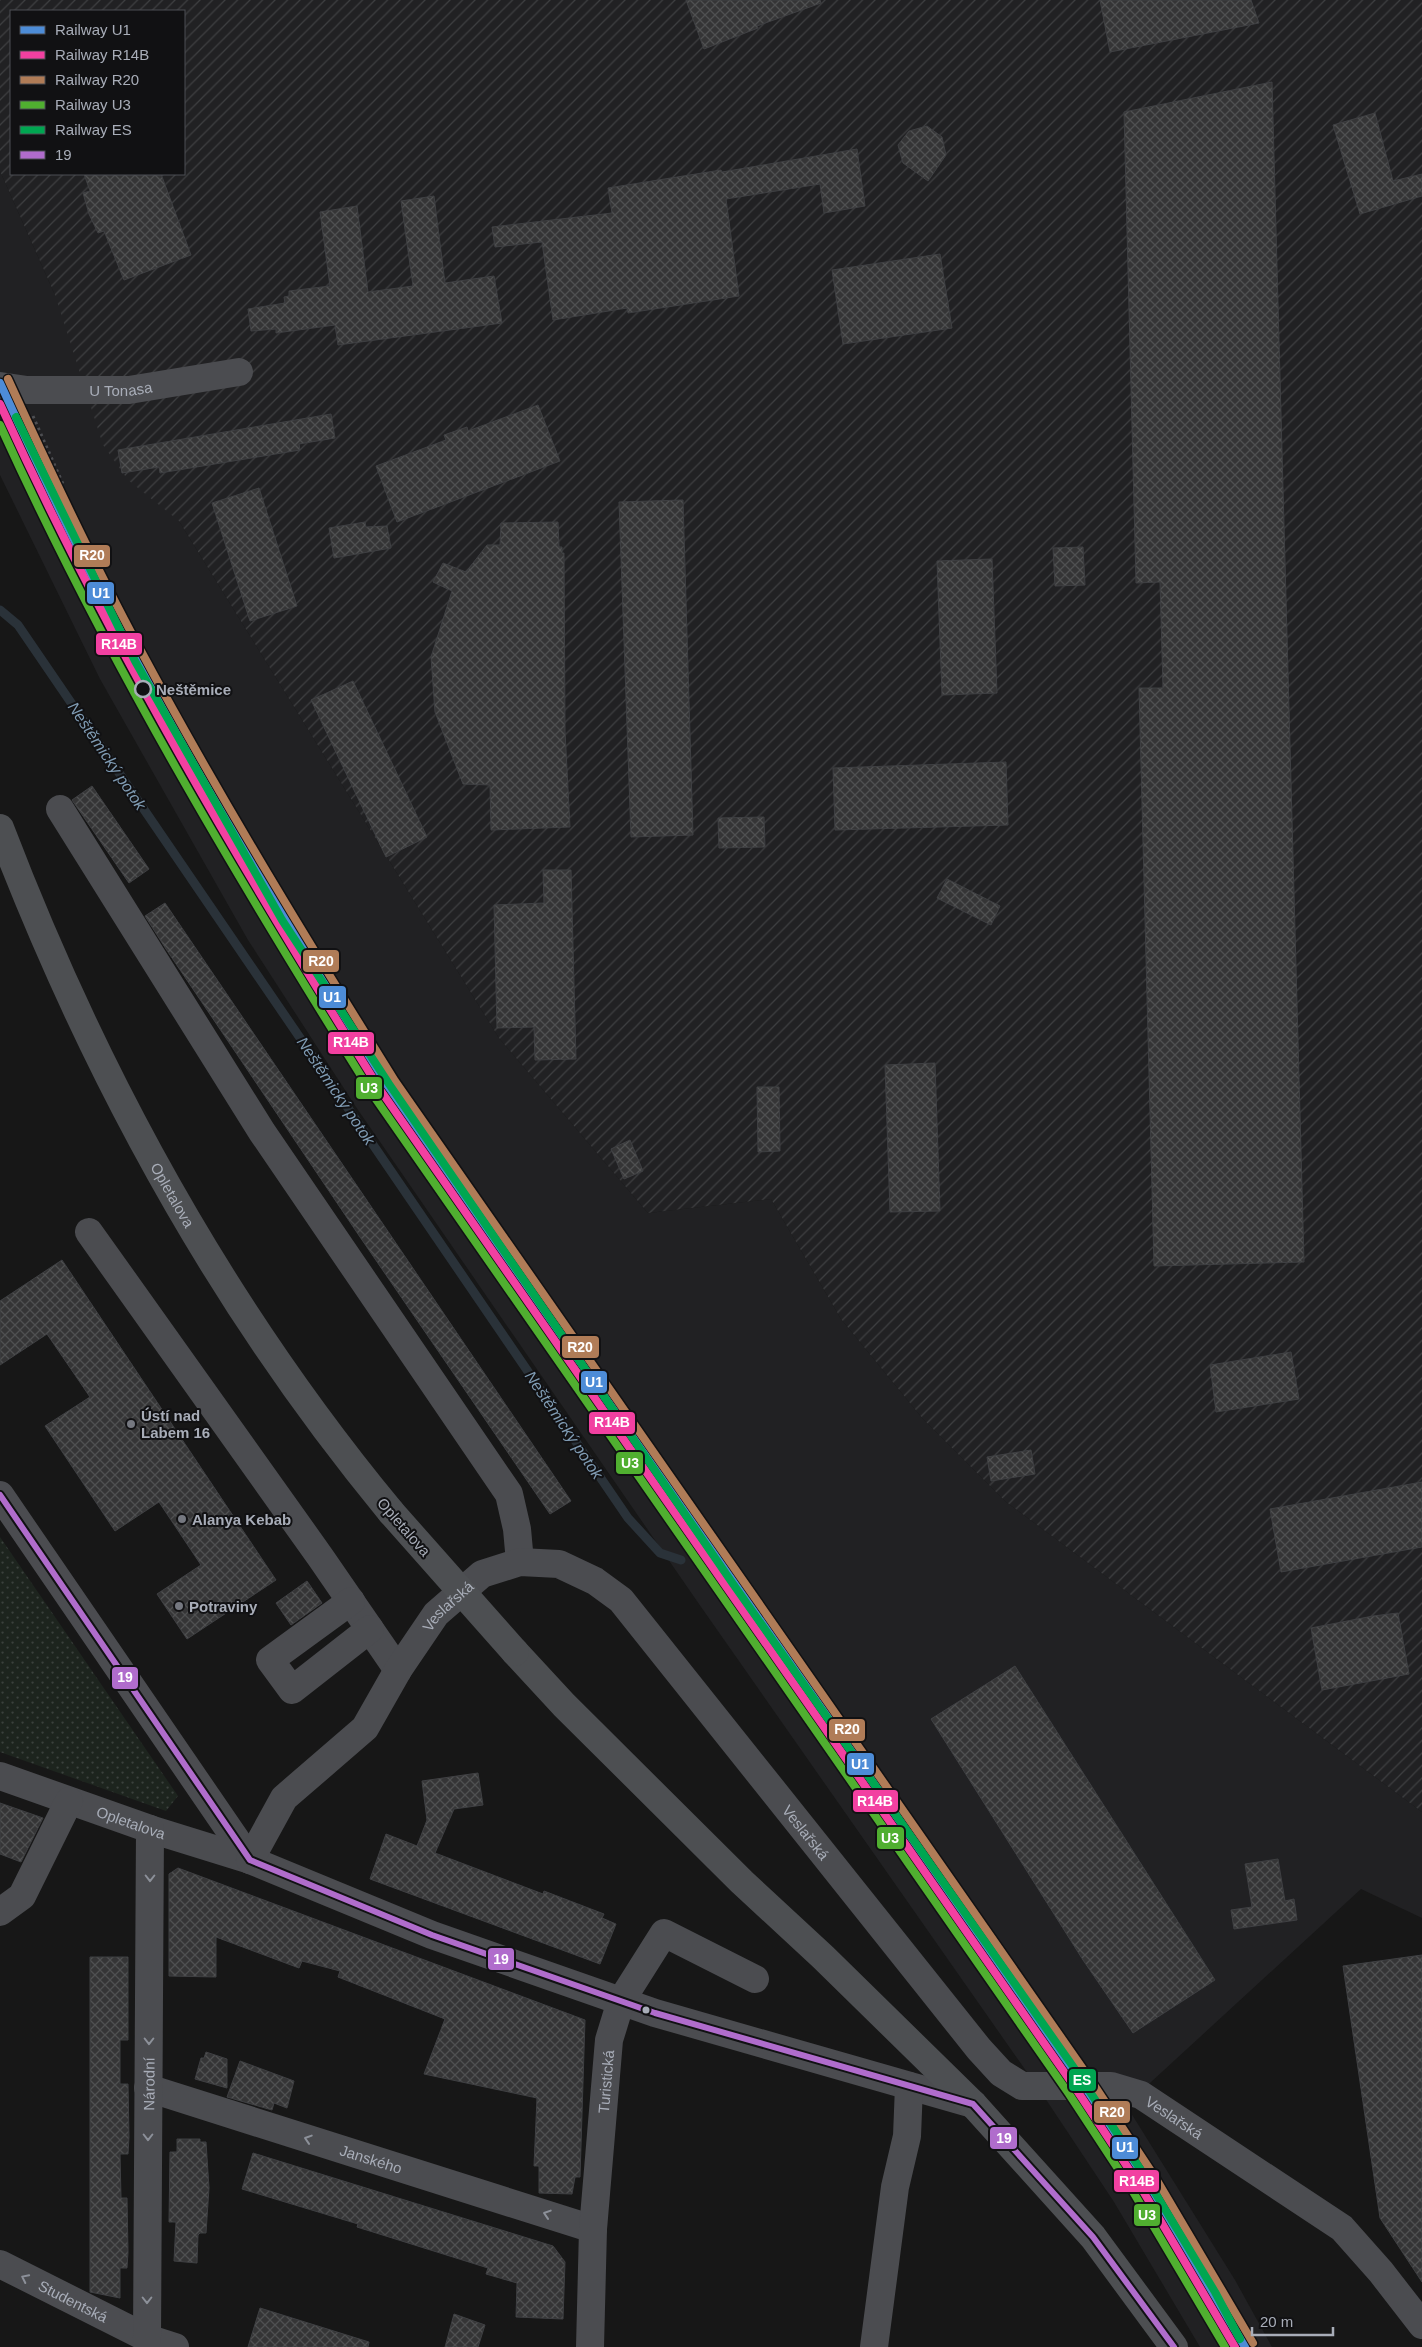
<svg xmlns="http://www.w3.org/2000/svg" width="1422" height="2347" font-family="Arial,sans-serif">
	<style>
		.built { fill: #212123 }
		.industrial { fill: url(#industrial-furrows); fill-rule: evenodd }
		.grass { fill: url(#grass-dots) }
		.lines { fill: none; stroke-linecap: round; stroke-linejoin: round }
		.stream { stroke: #2a3239; stroke-width: 9 }
		.building { fill: url(#building-cross-hatch); stroke: #3f4043 }
		.path { stroke: #4d4e52; stroke-width: 3; stroke-dasharray: 2.5 4; stroke-linecap: butt }
		.minor { stroke: #4b4c50; stroke-width: 28 }
		.major { stroke: #4d4f52; stroke-width: 28 }
		.major-bridge { stroke: #4d4f52; stroke-width: 28 }
		.bus-1-casing { stroke: #111113; stroke-width: 10 }
		.bus-1 { stroke: #b06ccc; stroke-width: 6 }
		.rail-1-casing { stroke: #111113; stroke-width: 11 }
		.rail-2-casing { stroke: #111113; stroke-width: 11 }
		.rail-3-casing { stroke: #111113; stroke-width: 11 }
		.rail-4-casing { stroke: #111113; stroke-width: 11 }
		.rail-5-casing { stroke: #111113; stroke-width: 11 }
		.rail-1 { stroke: #4d8cd7; stroke-width: 8 }
		.rail-2 { stroke: #f240a1; stroke-width: 8 }
		.rail-3 { stroke: #b07c57; stroke-width: 8 }
		.rail-4 { stroke: #50af30; stroke-width: 8 }
		.rail-5 { stroke: #00a651; stroke-width: 8 }
		.oneway { stroke: #8c9099 }
		.stop-dot { fill: #111113; stroke: #a8adb8; stroke-width: 2.5 }
		.poi-dot { fill: #757880; stroke: #111113; stroke-width: 2 }
		.bus-dot { fill: #a8adb8; stroke: #111113; stroke-width: 2 }
		.labels { text-anchor: middle; dominant-baseline: central; stroke-width: 4; stroke-linejoin: round; paint-order: stroke }
		.street-label { font-size: 15px; fill: #a8adb8; stroke: #111113 }
		.stop-label { font-size: 15px; font-weight: bold; fill: #a8adb8; stroke: #111113; text-anchor: start }
		.poi-label { font-size: 15px; font-weight: bold; fill: #a8adb8; stroke: #111113; text-anchor: start }
		.water-label { font-size: 16px; font-style: italic; fill: #7f9bb3; stroke: #111113 }
		.line-badge { stroke: #111113; stroke-width: 2 }
		.badge-label { font-size: 14px; text-anchor: middle; font-weight: bold; fill: #fff }
	</style>
	<defs>
		<pattern id="industrial-furrows" width="10" height="10" patternUnits="userSpaceOnUse" patternTransform="scale(1.25)"><rect width="10" height="10" fill="#212123"/><path d="M-1 1l2-2M0 10L10 0M9 11l2-2" fill="none" stroke="#3e3f41"/></pattern>
		<pattern id="grass-dots" width="8" height="8" patternUnits="userSpaceOnUse" patternTransform="scale(1.25)"><rect width="8" height="8" fill="#1d241e"/><path d="M2 2h.1M6 6h.1" fill="none" stroke="#3b413d" stroke-width="1.8" stroke-linecap="round"/></pattern>
		<pattern id="building-cross-hatch" width="8" height="8" patternUnits="userSpaceOnUse" patternTransform="scale(1.25)"><rect width="8" height="8" fill="#353536"/><path d="M0 0l8 8M0 8l8-8" fill="none" stroke="#4f5051"/></pattern>
	</defs>
	<rect width="100%" height="100%" fill="#171717"/>
	<!-- built -->
	<path class="built" d="M 0,171 L 55,295 L 179,521 L 499,1038 L 648,1213 L 771,1199 L 841,1319 L 923,1419 L 1005,1501 L 1422,1812 L 1422,1918 L 1361,1889 L 1126,2105 L 1235,2280 L 1272,2347 L 1200,2347 L 1114,2202 L 1045,2098 L 699,1604 L 356,1107 L 248,940 L 100,679 L 0,475 Z"/>
	<!-- industrial -->
	<path class="industrial" d="M 0,0 L 1422,0 L 1422,1812 L 1005,1501 L 923,1419 L 841,1319 L 771,1199 L 648,1213 L 499,1038 L 179,521 L 128,480 L 103,445 L 55,295 L 0,171 ZM 11,11 L 184,11 L 184,174 L 11,174 Z"/>
	<!-- grass -->
	<path class="grass" d="M 0,1537 L 178,1796 L 166,1811 L 0,1752 Z"/>
	<g class="lines">
		<!-- stream -->
		<path class="stream" d="M 0,610 L 18,625 L 628,1518 L 660,1553 L 681,1560"/>
	</g>
	<!-- building -->
	<path class="building" d="M 686,0 L 820,0 L 821,3 L 757,26 L 758,28 L 704,49 Z
		M 1100,0 L 1251,0 L 1259,23 L 1110,52 Z
		M 1272,82 L 1304,1262 L 1154,1266 L 1139,688 L 1163,688 L 1160,582 L 1136,583 L 1124,112 Z
		M 1375,113 L 1393,181 L 1422,174 L 1422,196 L 1360,214 L 1333,125 Z
		M 927,126 L 942,137 L 946,155 L 928,181 L 903,163 L 898,145 L 909,131 Z
		M 857,149 L 865,206 L 824,213 L 820,184 L 726,199 L 739,296 L 628,313 L 627,308 L 553,320 L 542,242 L 495,247 L 492,227 L 612,213 L 608,188 L 721,170 L 722,172 Z
		M 84,174 L 161,174 L 191,255 L 124,280 L 104,231 L 98,233 L 89,214 L 83,193 L 90,191 Z
		M 434,196 L 445,283 L 494,276 L 502,323 L 338,345 L 335,325 L 276,333 L 276,329 L 251,331 L 248,309 L 285,303 L 284,297 L 289,296 L 289,291 L 330,286 L 320,212 L 357,206 L 368,292 L 413,286 L 401,201 Z
		M 940,254 L 952,328 L 843,344 L 832,270 Z
		M 538,405 L 560,461 L 397,522 L 376,466 L 446,440 L 444,435 L 467,427 L 468,431 Z
		M 331,414 L 335,438 L 299,444 L 300,450 L 160,473 L 159,467 L 122,473 L 118,450 Z
		M 259,488 L 297,606 L 250,621 L 212,503 Z
		M 683,500 L 693,835 L 631,837 L 619,502 Z
		M 365,522 L 366,527 L 387,526 L 391,548 L 334,558 L 329,528 Z
		M 558,522 L 559,547 L 562,547 L 562,553 L 564,553 L 565,731 L 570,827 L 491,830 L 490,785 L 463,784 L 435,712 L 431,657 L 452,591 L 433,582 L 443,563 L 466,572 L 487,545 L 500,545 L 501,523 Z
		M 1083,547 L 1085,585 L 1055,586 L 1053,548 Z
		M 992,559 L 997,693 L 942,695 L 937,561 Z
		M 353,681 L 427,837 L 386,857 L 311,700 Z
		M 1006,762 L 1008,825 L 835,830 L 833,768 Z
		M 92,786 L 149,869 L 129,883 L 72,800 Z
		M 764,817 L 765,847 L 719,848 L 718,818 Z
		M 543,870 L 571,870 L 576,1059 L 535,1060 L 534,1027 L 497,1028 L 494,905 L 544,903 Z
		M 947,879 L 1000,906 L 991,925 L 937,898 Z
		M 165,903 L 571,1501 L 550,1514 L 360,1237 L 166,949 L 145,916 Z
		M 935,1063 L 940,1211 L 890,1212 L 885,1065 Z
		M 757,1087 L 779,1087 L 780,1151 L 758,1152 Z
		M 630,1140 L 643,1171 L 624,1179 L 611,1149 Z
		M 62,1260 L 276,1580 L 187,1639 L 157,1594 L 201,1565 L 159,1502 L 115,1531 L 45,1426 L 90,1397 L 47,1334 L 0,1365 L 0,1301 Z
		M 1291,1352 L 1299,1399 L 1216,1412 L 1210,1365 Z
		M 1031,1450 L 1035,1474 L 991,1481 L 987,1457 Z
		M 1422,1482 L 1422,1547 L 1281,1572 L 1270,1509 Z
		M 307,1581 L 322,1603 L 291,1625 L 276,1603 Z
		M 1398,1613 L 1409,1674 L 1322,1690 L 1311,1628 L 1373,1616 Z
		M 1015,1666 L 1215,1980 L 1133,2033 L 1083,1960 L 931,1719 Z
		M 478,1773 L 483,1805 L 454,1809 L 435,1853 L 543,1894 L 544,1891 L 604,1914 L 602,1918 L 616,1924 L 600,1964 L 370,1879 L 386,1834 L 417,1846 L 427,1820 L 422,1781 Z
		M 0,1803 L 43,1818 L 21,1862 L 0,1854 Z
		M 1278,1859 L 1285,1901 L 1294,1899 L 1297,1920 L 1234,1929 L 1231,1910 L 1252,1907 L 1245,1864 Z
		M 178,1868 L 585,2020 L 580,2177 L 575,2177 L 572,2194 L 539,2193 L 539,2166 L 534,2166 L 537,2098 L 424,2074 L 445,2019 L 338,1977 L 340,1971 L 302,1961 L 299,1968 L 216,1937 L 216,1977 L 169,1976 L 169,1874 Z
		M 1422,1955 L 1422,2282 L 1380,2218 L 1343,1966 Z
		M 90,1957 L 128,1957 L 128,2040 L 120,2040 L 120,2084 L 128,2084 L 129,2137 L 128,2154 L 120,2154 L 121,2198 L 127,2198 L 128,2252 L 127,2268 L 120,2268 L 120,2298 L 90,2292 Z
		M 206,2052 L 227,2059 L 227,2088 L 195,2079 L 201,2058 L 204,2058 Z
		M 240,2061 L 294,2081 L 287,2108 L 274,2103 L 272,2110 L 227,2097 Z
		M 177,2139 L 200,2139 L 200,2142 L 206,2142 L 209,2188 L 206,2233 L 200,2233 L 198,2235 L 197,2263 L 174,2261 L 176,2222 L 169,2222 L 170,2152 L 177,2152 Z
		M 253,2153 L 553,2246 L 565,2262 L 563,2319 L 516,2317 L 517,2283 L 486,2274 L 488,2268 L 357,2227 L 358,2224 L 242,2189 Z
		M 260,2308 L 369,2342 L 368,2347 L 248,2347 Z
		M 454,2314 L 485,2325 L 478,2347 L 445,2347 Z"/>
	<g class="lines">
		<!-- path -->
		<path class="path" d="M 33,416 L 63,484"/>
		<!-- minor -->
		<g class="minor">
			<path id="s1" d="M 0,386 L 27,390 L 129,390 L 239,372"/>
			<path d="M 60,809 L 262,1132 L 509,1494 L 517,1529 L 520,1562"/>
			<path d="M 89,1232 L 321,1558 L 398,1670"/>
			<path d="M 0,1495 L 250,1860"/>
			<path d="M 351,1601 L 270,1660 L 292,1690 L 370,1629"/>
			<path id="s2" d="M 0,1776 L 150,1829 L 250,1860 L 432,1935 L 655,2013 L 973,2104"/>
			<path id="s3" d="M 250,1860 L 284,1798 L 365,1728 L 398,1670 L 436,1614 L 482,1574 L 520,1562 L 559,1564 L 595,1581 L 621,1600 L 979,2049 L 1001,2073 L 1022,2086 L 1111,2086 L 1141,2095 L 1342,2228 L 1381,2272 L 1422,2325"/>
			<path d="M 0,1912 L 22,1896 L 69,1801"/>
			<path id="s4" d="M 148,2088 L 593,2229"/>
			<path id="s5" d="M 0,2264 L 147,2338 L 175,2347"/>
			<path id="s6" d="M 147,2338 L 150,1829"/>
			<path id="s7" d="M 590,2347 L 593,2229 L 609,2040 L 621,2001 L 664,1933 L 755,1979"/>
			<path d="M 874,2347 L 895,2187 L 907,2136 L 909,2086"/>
		</g>
		<!-- major -->
		<g class="major">
			<path id="s8" d="M 0,828 C 94,1074 223,1309 391,1512"/>
			<path d="M 515,1652 L 564,1705 L 742,1882 L 823,1957 L 973,2104 L 1093,2237 L 1174,2347"/>
		</g>
		<!-- major-bridge -->
		<path class="major-bridge" d="M 391,1512 L 515,1652"/>
		<!-- bus-1 casing -->
		<g class="bus-1-casing">
			<path id="bus-1" d="M 0,1495 L 250,1860
				M 250,1860 L 432,1935 L 655,2013 L 973,2104 L 1093,2237 L 1174,2347"/>
		</g>
		<!-- bus-1 -->
		<use href="#bus-1" class="bus-1"/>
		<!-- rail-1 casing -->
		<g class="rail-1-casing">
			<path id="rail-1" d="M 0,383 C 42,475 85,566 133,655 C 212,802 299,945 388,1086 L 1083,2084 L 1147,2181 L 1245,2347"/>
		</g>
		<!-- rail-2 casing -->
		<g class="rail-2-casing">
			<path id="rail-2" d="M 0,404 C 109,643 241,868 381,1091 L 1076,2089 L 1140,2186 L 1235,2347"/>
		</g>
		<!-- rail-3 casing -->
		<g class="rail-3-casing">
			<path id="rail-3" d="M 8,379 C 50,471 93,562 141,651 C 220,798 307,940 395,1081 L 1090,2079 L 1155,2177 L 1253,2343"/>
		</g>
		<!-- rail-4 casing -->
		<g class="rail-4-casing">
			<path id="rail-4" d="M 0,425 C 106,659 237,878 373,1095 L 1069,2094 L 1132,2190 L 1225,2347"/>
		</g>
		<!-- rail-5 casing -->
		<g class="rail-5-casing">
			<path id="rail-5" d="M 16,417 L 135,661 L 282,920 L 389,1084 L 731,1581 L 1079,2075 L 1148,2181 L 1215,2292 L 1240,2339"/>
		</g>
		<!-- rail-1 -->
		<use href="#rail-1" class="rail-1"/>
		<!-- rail-2 -->
		<use href="#rail-2" class="rail-2"/>
		<!-- rail-3 -->
		<use href="#rail-3" class="rail-3"/>
		<!-- rail-4 -->
		<use href="#rail-4" class="rail-4"/>
		<!-- rail-5 -->
		<use href="#rail-5" class="rail-5"/>
	</g>
	<!-- one-way arrows -->
	<defs><path id="oneway-chevron" d="M-2-3.5L2.5 0L-2 3.5" fill="none" stroke-width="1.6" stroke-linecap="round" stroke-linejoin="round" transform="scale(1.25)"/></defs>
	<g class="oneway">
		<use href="#oneway-chevron" transform="translate(150 1878) rotate(90)"/>
		<use href="#oneway-chevron" transform="translate(149 2041) rotate(90)"/>
		<use href="#oneway-chevron" transform="translate(148 2137) rotate(90)"/>
		<use href="#oneway-chevron" transform="translate(308 2139) rotate(-162)"/>
		<use href="#oneway-chevron" transform="translate(547 2214) rotate(-162)"/>
		<use href="#oneway-chevron" transform="translate(25 2278) rotate(-154)"/>
		<use href="#oneway-chevron" transform="translate(147 2300) rotate(90)"/>
	</g>
	<!-- markers -->
	<circle class="stop-dot" cx="143" cy="689" r="8"/>
	<g class="poi-dot">
		<circle cx="131" cy="1424" r="5"/>
		<circle cx="182" cy="1519" r="5"/>
		<circle cx="179" cy="1606" r="5"/>
	</g>
	<circle class="bus-dot" cx="646" cy="2010" r="4.5"/>
	<g class="labels">
		<!-- street labels -->
		<g class="street-label">
			<text stroke="none"><textPath href="#s1" startOffset="121">U Tonasa</textPath></text>
			<text stroke="none"><textPath href="#s8" startOffset="406">Opletalova</textPath></text>
			<text transform="translate(404 1527) rotate(49)">Opletalova</text>
			<text stroke="none"><textPath href="#s3" startOffset="326">Veslařská</textPath></text>
			<text stroke="none"><textPath href="#s2" startOffset="139">Opletalova</textPath></text>
			<text stroke="none"><textPath href="#s3" startOffset="821">Veslařská</textPath></text>
			<text stroke="none"><textPath href="#s7" startOffset="266">Turistická</textPath></text>
			<text stroke="none"><textPath href="#s6" startOffset="254">Národní</textPath></text>
			<text stroke="none"><textPath href="#s3" startOffset="1316">Veslařská</textPath></text>
			<text stroke="none"><textPath href="#s4" startOffset="234">Janského</textPath></text>
			<text stroke="none"><textPath href="#s5" startOffset="82">Studentská</textPath></text>
		</g>
		<!-- stop labels -->
		<g class="stop-label">
			<text x="156" y="689">Neštěmice</text>
		</g>
		<!-- poi labels -->
		<g class="poi-label">
			<text x="141" y="1415">Ústí nad<tspan x="141" dy="17">Labem 16</tspan></text>
			<text x="192" y="1519">Alanya Kebab</text>
			<text x="189" y="1606">Potraviny</text>
		</g>
		<!-- water labels -->
		<g class="water-label">
			<text transform="translate(107 756) rotate(56)">Neštěmický potok</text>
			<text transform="translate(336 1091) rotate(56)">Neštěmický potok</text>
			<text transform="translate(564 1425) rotate(56)">Neštěmický potok</text>
		</g>
	</g>
	<g class="line-badge">
		<rect x="73" y="544" width="38" height="24" rx="5" fill="#b07c57"/>
		<rect x="86" y="581" width="29" height="24" rx="5" fill="#4d8cd7"/>
		<rect x="95" y="632" width="48" height="24" rx="5" fill="#f240a1"/>
		<rect x="302" y="949" width="38" height="24" rx="5" fill="#b07c57"/>
		<rect x="318" y="985" width="29" height="24" rx="5" fill="#4d8cd7"/>
		<rect x="327" y="1031" width="48" height="24" rx="5" fill="#f240a1"/>
		<rect x="355" y="1076" width="28" height="24" rx="5" fill="#50af30"/>
		<rect x="561" y="1335" width="39" height="24" rx="5" fill="#b07c57"/>
		<rect x="580" y="1370" width="28" height="24" rx="5" fill="#4d8cd7"/>
		<rect x="588" y="1411" width="48" height="24" rx="5" fill="#f240a1"/>
		<rect x="615" y="1451" width="29" height="24" rx="5" fill="#50af30"/>
		<rect x="111" y="1666" width="28" height="24" rx="5" fill="#b06ccc"/>
		<rect x="828" y="1718" width="38" height="24" rx="5" fill="#b07c57"/>
		<rect x="846" y="1752" width="29" height="24" rx="5" fill="#4d8cd7"/>
		<rect x="852" y="1789" width="47" height="24" rx="5" fill="#f240a1"/>
		<rect x="876" y="1826" width="29" height="24" rx="5" fill="#50af30"/>
		<rect x="487" y="1947" width="28" height="24" rx="5" fill="#b06ccc"/>
		<rect x="1068" y="2068" width="29" height="24" rx="5" fill="#00a651"/>
		<rect x="1093" y="2100" width="38" height="24" rx="5" fill="#b07c57"/>
		<rect x="989" y="2126" width="29" height="24" rx="5" fill="#b06ccc"/>
		<rect x="1111" y="2136" width="28" height="24" rx="5" fill="#4d8cd7"/>
		<rect x="1113" y="2169" width="47" height="24" rx="5" fill="#f240a1"/>
		<rect x="1133" y="2203" width="28" height="24" rx="5" fill="#50af30"/>
	</g>
	<g class="badge-label">
		<text x="92" y="560">R20</text>
		<text x="101" y="598">U1</text>
		<text x="119" y="649">R14B</text>
		<text x="321" y="966">R20</text>
		<text x="332" y="1002">U1</text>
		<text x="351" y="1047">R14B</text>
		<text x="369" y="1093">U3</text>
		<text x="580" y="1352">R20</text>
		<text x="594" y="1387">U1</text>
		<text x="612" y="1427">R14B</text>
		<text x="630" y="1468">U3</text>
		<text x="125" y="1682">19</text>
		<text x="847" y="1734">R20</text>
		<text x="860" y="1769">U1</text>
		<text x="875" y="1806">R14B</text>
		<text x="890" y="1843">U3</text>
		<text x="501" y="1964">19</text>
		<text x="1082" y="2085">ES</text>
		<text x="1112" y="2117">R20</text>
		<text x="1004" y="2143">19</text>
		<text x="1125" y="2152">U1</text>
		<text x="1137" y="2186">R14B</text>
		<text x="1147" y="2220">U3</text>
	</g>
	<!-- legend -->
	<rect x="10" y="10" width="175" height="165" fill="#111113" stroke="#4d4f55"/>
	<rect x="20" y="26" width="25" height="8" fill="#4d8cd7" stroke="#4d4f55"/>
	<text x="55" y="35" font-size="15" fill="#a8adb8">Railway U1</text>
	<rect x="20" y="51" width="25" height="8" fill="#f240a1" stroke="#4d4f55"/>
	<text x="55" y="60" font-size="15" fill="#a8adb8">Railway R14B</text>
	<rect x="20" y="76" width="25" height="8" fill="#b07c57" stroke="#4d4f55"/>
	<text x="55" y="85" font-size="15" fill="#a8adb8">Railway R20</text>
	<rect x="20" y="101" width="25" height="8" fill="#50af30" stroke="#4d4f55"/>
	<text x="55" y="110" font-size="15" fill="#a8adb8">Railway U3</text>
	<rect x="20" y="126" width="25" height="8" fill="#00a651" stroke="#4d4f55"/>
	<text x="55" y="135" font-size="15" fill="#a8adb8">Railway ES</text>
	<rect x="20" y="151" width="25" height="8" fill="#b06ccc" stroke="#4d4f55"/>
	<text x="55" y="160" font-size="15" fill="#a8adb8">19</text>
	<!-- scale -->
	<path d="M1252 2327v8h81v-8" fill="none" stroke="#a8adb8" stroke-width="2.5"/>
	<text x="1260" y="2327" font-size="15" fill="#a8adb8" stroke="#111113" stroke-width="4" paint-order="stroke">20 m</text>
</svg>
